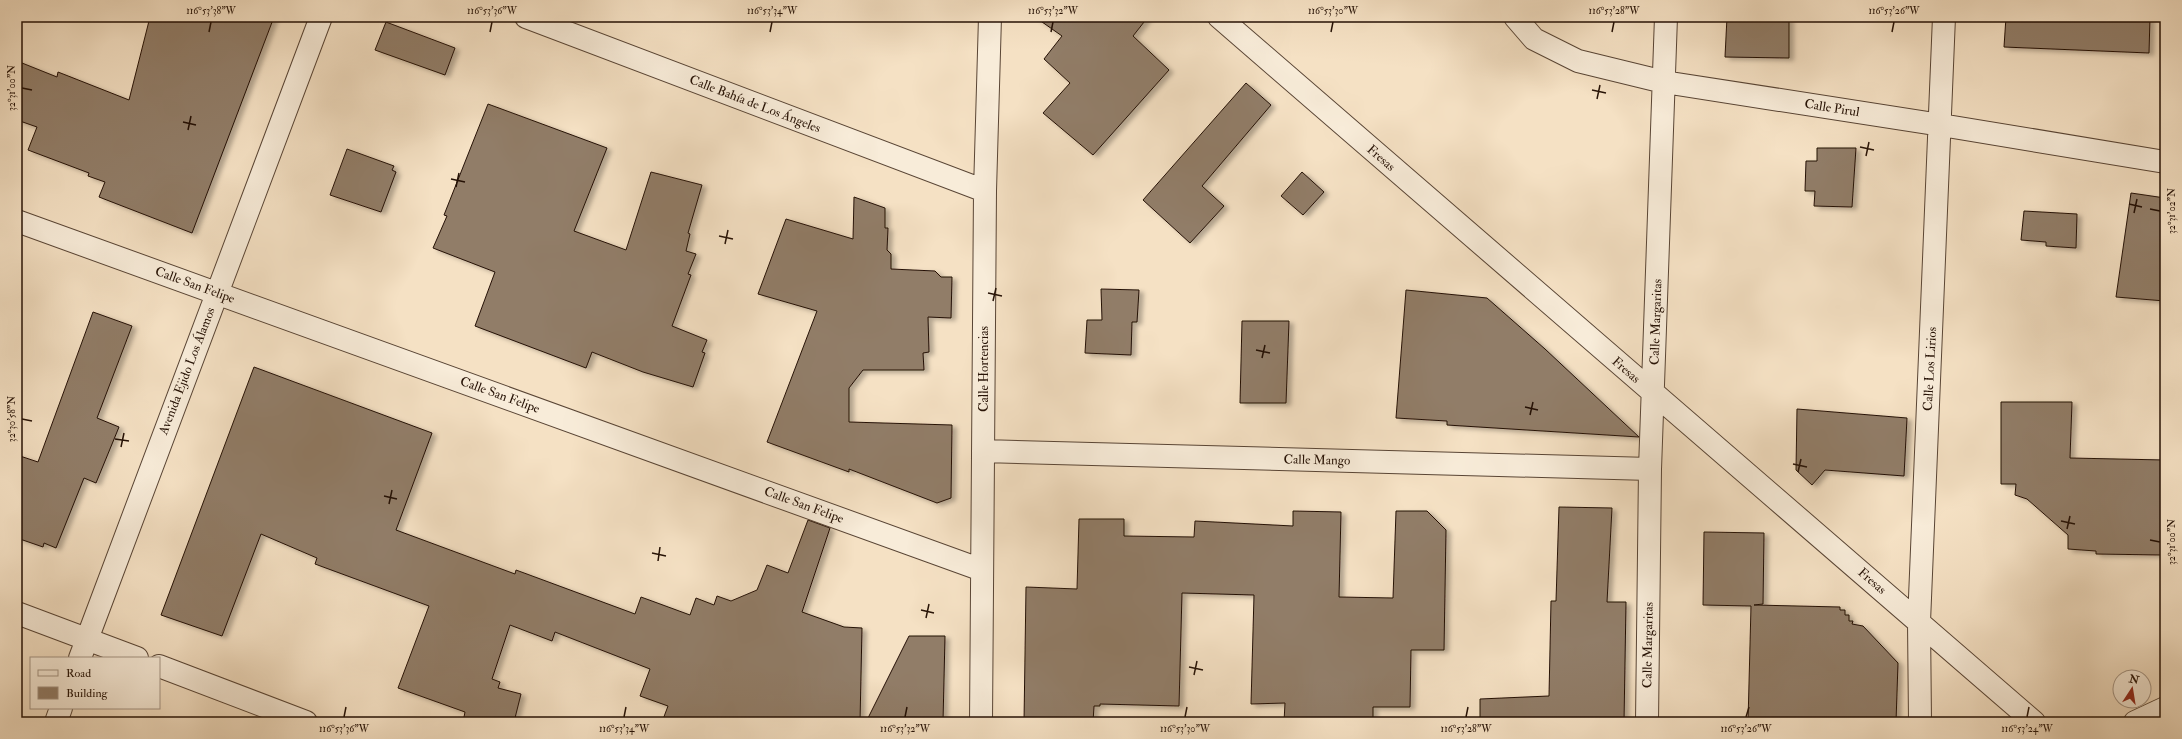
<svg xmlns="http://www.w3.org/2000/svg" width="2182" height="739" font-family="'IM FELL Double Pica',serif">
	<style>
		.building { fill: #917d68; stroke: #251105; filter: url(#shadow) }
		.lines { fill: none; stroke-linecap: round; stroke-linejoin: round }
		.minor-casing { stroke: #594535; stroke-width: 24 }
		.minor { stroke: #f8ecd9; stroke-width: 22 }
		.ticks { fill: none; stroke: #251105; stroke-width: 1.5 }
		.labels { text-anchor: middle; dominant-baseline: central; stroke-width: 3.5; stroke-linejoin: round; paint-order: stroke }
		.street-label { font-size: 13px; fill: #251105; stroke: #f8ecd9 }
		.neatline { fill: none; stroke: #251105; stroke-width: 1.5 }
		.ticks-label { font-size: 10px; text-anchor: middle; fill: #251105 }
	</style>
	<defs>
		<filter id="shadow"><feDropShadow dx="4.5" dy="2.5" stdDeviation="2" flood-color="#0004"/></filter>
	</defs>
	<rect width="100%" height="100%" fill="#f5e1c4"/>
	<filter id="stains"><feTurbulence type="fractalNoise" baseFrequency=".005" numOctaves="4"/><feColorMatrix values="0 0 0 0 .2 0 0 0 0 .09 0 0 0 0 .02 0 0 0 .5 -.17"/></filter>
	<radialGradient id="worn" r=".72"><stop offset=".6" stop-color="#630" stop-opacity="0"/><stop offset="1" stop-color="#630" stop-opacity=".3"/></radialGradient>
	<!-- building -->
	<path class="building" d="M 150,17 L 274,17 L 192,233 L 99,197 L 105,182 L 88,176 L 89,173 L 28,150 L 37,127 L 17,120 L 17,61 L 57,77 L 58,72 L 129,100 Z
		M 1035,17 L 1148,17 L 1133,36 L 1169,70 L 1093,155 L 1043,113 L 1070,83 L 1044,59 L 1062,36 Z
		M 1727,17 L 1789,17 L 1789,58 L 1725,57 Z
		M 2006,17 L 2150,17 L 2149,53 L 2004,47 Z
		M 386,22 L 455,48 L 445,75 L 375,50 Z
		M 1246,83 L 1271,105 L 1202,186 L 1224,206 L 1190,243 L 1143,200 Z
		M 488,104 L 607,148 L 574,231 L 626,250 L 651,172 L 702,185 L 688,233 L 690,234 L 686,251 L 696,254 L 688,274 L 691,275 L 672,326 L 707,340 L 702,352 L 705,353 L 693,387 L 643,372 L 592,352 L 586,368 L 475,326 L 495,272 L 433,248 L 447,216 L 444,215 Z
		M 1817,148 L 1856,148 L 1852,207 L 1814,206 L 1815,191 L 1805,191 L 1806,161 L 1817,161 Z
		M 347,149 L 394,166 L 392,170 L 396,172 L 381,212 L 330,195 Z
		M 1302,172 L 1324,192 L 1303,215 L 1281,196 Z
		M 2131,193 L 2165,198 L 2165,301 L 2116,297 Z
		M 854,197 L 885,208 L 885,228 L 888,228 L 887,250 L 891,254 L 891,269 L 935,271 L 941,277 L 952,277 L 951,318 L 928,317 L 929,352 L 923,353 L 924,370 L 863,370 L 849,388 L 849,422 L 952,425 L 951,498 L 937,503 L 849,469 L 849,472 L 767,442 L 817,311 L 758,294 L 786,219 L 853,239 Z
		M 2024,211 L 2077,214 L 2076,248 L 2046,246 L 2046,242 L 2021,240 Z
		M 1101,289 L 1139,290 L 1137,322 L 1132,322 L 1131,355 L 1085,353 L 1087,320 L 1102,320 Z
		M 1406,290 L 1487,298 L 1545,349 L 1639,437 L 1447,425 L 1447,421 L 1396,418 Z
		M 93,312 L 132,326 L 97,418 L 119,427 L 96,483 L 84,478 L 56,548 L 44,543 L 43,547 L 17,538 L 17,455 L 38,462 Z
		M 1242,321 L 1289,321 L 1286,403 L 1240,403 Z
		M 254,367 L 432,433 L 396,530 L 515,574 L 516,570 L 635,614 L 641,597 L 690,615 L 696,598 L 714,605 L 717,596 L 731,601 L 757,590 L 767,565 L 788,573 L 808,520 L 830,528 L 802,612 L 844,627 L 862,628 L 860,722 L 662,722 L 668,706 L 640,696 L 650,669 L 555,632 L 552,641 L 510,625 L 492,679 L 500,682 L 498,688 L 521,694 L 514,722 L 463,722 L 465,712 L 398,688 L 429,606 L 315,564 L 317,558 L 261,534 L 222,636 L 161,615 Z
		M 2001,402 L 2072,402 L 2070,458 L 2165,460 L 2162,555 L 2096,554 L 2096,551 L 2068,549 L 2068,535 L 2027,499 L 2015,495 L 2016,484 L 2001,484 Z
		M 1797,409 L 1907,418 L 1904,476 L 1825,470 L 1812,485 L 1796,470 Z
		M 1559,507 L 1612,508 L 1607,602 L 1626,602 L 1624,722 L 1480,722 L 1480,699 L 1549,696 L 1551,601 L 1556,601 Z
		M 1293,511 L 1341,512 L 1339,597 L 1393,598 L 1396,511 L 1427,511 L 1446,530 L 1444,650 L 1411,650 L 1410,707 L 1373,707 L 1373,722 L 1284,722 L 1285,703 L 1251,704 L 1254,595 L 1182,593 L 1179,706 L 1100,704 L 1100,706 L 1094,706 L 1093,722 L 1024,722 L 1026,587 L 1077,589 L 1079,519 L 1124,519 L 1124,536 L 1194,537 L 1195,521 L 1293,526 Z
		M 1704,532 L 1764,533 L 1763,604 L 1754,605 L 1840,607 L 1840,610 L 1845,610 L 1845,615 L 1849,615 L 1849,621 L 1853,621 L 1852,624 L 1863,626 L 1898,663 L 1896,722 L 1748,722 L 1751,606 L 1703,605 Z
		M 909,636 L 945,636 L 943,722 L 866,722 Z"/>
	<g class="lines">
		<!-- minor casing -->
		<g class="minor-casing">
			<path id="minor" d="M 526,17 L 985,191
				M 1219,17 L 2034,722
				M 1515,17 L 1534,39 L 1578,61 L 1664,82 L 1941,125 L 2165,162
				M 17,221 L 982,570
				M 983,451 L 1650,469
				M 17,613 L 137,658
				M 80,658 L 321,17
				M 159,666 L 306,722
				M 56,722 L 61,708
				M 981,722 L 985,191 L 990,17
				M 1647,722 L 1650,469 L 1666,17
				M 1920,722 L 1919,622 L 1944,17
				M 2135,722 L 2165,708"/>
		</g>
		<!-- minor -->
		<use href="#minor" class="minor"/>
	</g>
	<!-- ticks -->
	<path class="ticks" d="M 209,32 L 211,22M 490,32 L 492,22M 770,32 L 772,22M 1051,32 L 1053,22M 1331,32 L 1333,22M 1612,32 L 1614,22M 1892,32 L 1894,22M 22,88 L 32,90M 1592,90 L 1606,93M 1597,99 L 1600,85M 183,122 L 196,125M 188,130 L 191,116M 1860,147 L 1874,150M 1866,156 L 1869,142M 451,179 L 465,182M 456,187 L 459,173M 2129,204 L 2142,207M 2150,209 L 2160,211M 2134,213 L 2137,199M 719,236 L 733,239M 725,244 L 728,230M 988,293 L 1002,296M 993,301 L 996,288M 1256,350 L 1270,353M 1262,358 L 1265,345M 1525,407 L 1538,410M 1530,415 L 1533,402M 22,419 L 32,421M 115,439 L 129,441M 121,447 L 124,433M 1793,464 L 1807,467M 1798,472 L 1801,459M 384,496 L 397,499M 389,504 L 392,490M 2061,521 L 2075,524M 2067,529 L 2070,516M 2150,540 L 2160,542M 652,553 L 666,556M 658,561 L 660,547M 921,610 L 934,613M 926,618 L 929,604M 1189,667 L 1203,670M 1194,675 L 1197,661M 344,717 L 346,707M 624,717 L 626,707M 905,717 L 907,707M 1185,717 L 1187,707M 1466,717 L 1468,707M 1746,717 L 1749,707M 2027,717 L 2029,707"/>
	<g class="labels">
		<!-- street labels -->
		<g class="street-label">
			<text transform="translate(755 104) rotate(21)">Calle Bahía de Los Ángeles</text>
			<text transform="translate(1832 108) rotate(9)">Calle Pirul</text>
			<text transform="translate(1381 158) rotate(41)">Fresas</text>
			<text transform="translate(195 285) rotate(20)">Calle San Felipe</text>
			<text transform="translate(1656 322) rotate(-88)">Calle Margaritas</text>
			<text transform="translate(984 369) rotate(-90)">Calle Hortencias</text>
			<text transform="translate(1930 369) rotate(-87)">Calle Los Lirios</text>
			<text transform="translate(1626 370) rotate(41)">Fresas</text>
			<text transform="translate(187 371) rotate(-69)">Avenida Ejido Los Álamos</text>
			<text transform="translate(500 395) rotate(20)">Calle San Felipe</text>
			<text transform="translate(1317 460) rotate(1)">Calle Mango</text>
			<text transform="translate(804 505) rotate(20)">Calle San Felipe</text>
			<text transform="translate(1872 581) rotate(41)">Fresas</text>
			<text transform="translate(1648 645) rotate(-89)">Calle Margaritas</text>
		</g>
	</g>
	<!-- margin -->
	<rect width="2182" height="739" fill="none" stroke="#f5e1c4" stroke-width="44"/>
	<!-- legend -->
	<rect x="30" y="657" width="130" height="52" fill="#f8ecd9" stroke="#a49484"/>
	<rect x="38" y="670" width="20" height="6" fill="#f8ecd9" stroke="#a49484"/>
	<text x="66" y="677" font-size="12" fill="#251105">Road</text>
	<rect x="38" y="687" width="20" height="12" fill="#917d68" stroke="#a49484"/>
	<text x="66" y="697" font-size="12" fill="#251105">Building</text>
	<!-- north arrow -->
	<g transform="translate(2132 689) rotate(12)"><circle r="19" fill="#f8ecd9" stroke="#a49484"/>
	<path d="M0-3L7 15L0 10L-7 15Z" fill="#8f2418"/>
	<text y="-6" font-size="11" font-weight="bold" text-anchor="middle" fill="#251105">N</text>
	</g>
	<rect x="22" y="22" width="2138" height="695" class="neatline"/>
	<g class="ticks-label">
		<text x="211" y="14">116°53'38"W</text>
		<text x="492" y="14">116°53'36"W</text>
		<text x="772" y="14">116°53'34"W</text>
		<text x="1053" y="14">116°53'32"W</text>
		<text x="1333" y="14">116°53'30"W</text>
		<text x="1614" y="14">116°53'28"W</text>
		<text x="1894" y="14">116°53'26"W</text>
		<text transform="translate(11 88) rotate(-90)" y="4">32°31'00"N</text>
		<text transform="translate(2171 211) rotate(-90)" y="4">32°31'02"N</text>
		<text transform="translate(11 419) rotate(-90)" y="4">32°30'58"N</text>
		<text transform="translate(2171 542) rotate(-90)" y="4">32°31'00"N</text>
		<text x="344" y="732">116°53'36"W</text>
		<text x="624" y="732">116°53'34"W</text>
		<text x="905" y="732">116°53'32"W</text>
		<text x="1185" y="732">116°53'30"W</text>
		<text x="1466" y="732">116°53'28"W</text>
		<text x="1746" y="732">116°53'26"W</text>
		<text x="2027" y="732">116°53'24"W</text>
	</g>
	<rect width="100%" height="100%" filter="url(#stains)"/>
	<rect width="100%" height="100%" fill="url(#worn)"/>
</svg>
